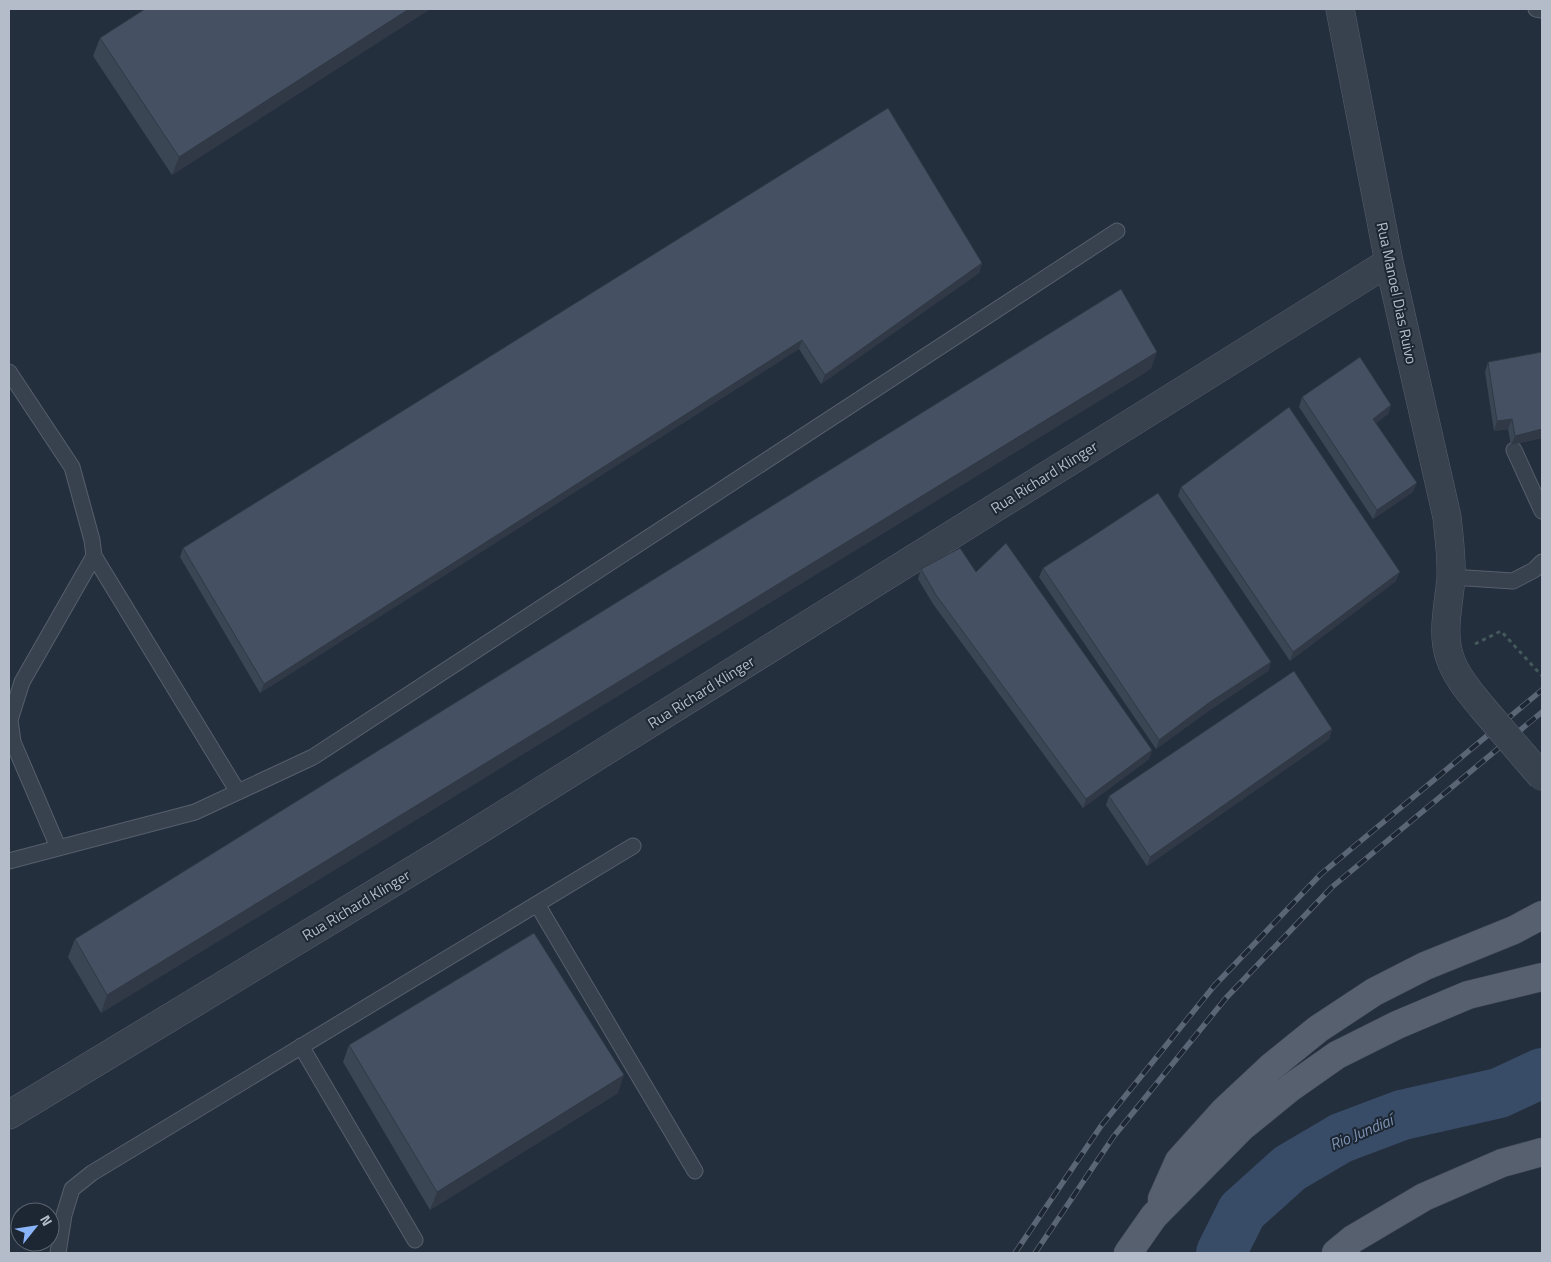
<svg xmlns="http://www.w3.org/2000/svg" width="1551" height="1262" font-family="'Titillium Web',sans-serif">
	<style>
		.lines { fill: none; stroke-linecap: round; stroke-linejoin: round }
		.river { stroke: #394c67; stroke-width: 50 }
		.lane-casing { stroke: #565f6c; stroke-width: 17 }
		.street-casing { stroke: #565f6c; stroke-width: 29 }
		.primary-casing { stroke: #414a57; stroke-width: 29 }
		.path { stroke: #44595c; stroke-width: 3; stroke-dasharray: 4 4; stroke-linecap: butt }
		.lane { stroke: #38414e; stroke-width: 15 }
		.street { stroke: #38414e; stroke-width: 28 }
		.primary { stroke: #56606e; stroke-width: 28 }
		.rail-casing { stroke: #5a6575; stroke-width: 5.5 }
		.rail { stroke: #1d2633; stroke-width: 4; stroke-dasharray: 11; stroke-linecap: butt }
		.street-bridge-casing { stroke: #565f6c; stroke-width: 29; stroke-linecap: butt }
		.street-bridge { stroke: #38414e; stroke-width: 28 }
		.wall { fill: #3b4654 }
		.shaded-wall { fill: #303945 }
		.building { fill: #455162; stroke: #303945 }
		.labels { text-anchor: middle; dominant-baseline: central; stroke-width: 4; stroke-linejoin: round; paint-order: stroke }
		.street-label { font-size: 15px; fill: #b4bcc9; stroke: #1d2633 }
		.water-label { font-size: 16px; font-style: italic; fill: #7c92b1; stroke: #1d2633 }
	</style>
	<rect width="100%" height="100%" fill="#242f3e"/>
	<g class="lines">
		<!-- river -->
		<path class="river" d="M 1221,1253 L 1242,1211 L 1290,1168 L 1341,1138 L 1402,1115 L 1499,1093 L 1542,1073"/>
		<!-- lane casing -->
		<g class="lane-casing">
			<path id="lane" d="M 1536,9 L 1542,10
				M 9,372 L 72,467 L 92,540 L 94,556 L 22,682 L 10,720 L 13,742 L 58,847
				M 1514,450 L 1542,511
				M 94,556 L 238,792
				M 1451,577 L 1513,581 L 1534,570 L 1542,562
				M 9,861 L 195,812 L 313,757 L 1117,231
				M 537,904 L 695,1171
				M 301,1046 L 415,1240
				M 58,1253 L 64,1215 L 72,1189 L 92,1173 L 633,846"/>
		</g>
		<!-- street casing -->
		<g class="street-casing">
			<path id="street" d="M 1340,9 L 1389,262 L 1447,517 C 1449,538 1452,557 1451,578 C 1449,604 1441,633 1450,658 C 1456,676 1469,691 1481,706
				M 9,1115 L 458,843 L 1389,262"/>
		</g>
		<!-- primary casing -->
		<g class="primary-casing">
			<path id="primary" d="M 1162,1199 L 1179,1161 L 1224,1111 L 1271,1067 L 1318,1029 L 1374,992 L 1425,966 L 1514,930 L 1542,915
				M 1128,1253 L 1154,1216 L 1242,1127 L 1290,1088 L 1337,1055 L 1397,1025 L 1468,995 L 1542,977
				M 1336,1253 L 1353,1239 L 1424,1197 L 1502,1163 L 1542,1152"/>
		</g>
		<!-- path -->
		<path class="path" d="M 1475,644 L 1501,631 L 1542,676"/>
		<!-- lane -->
		<use href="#lane" class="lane"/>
		<!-- street -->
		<use href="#street" class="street"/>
		<!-- primary -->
		<use href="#primary" class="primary"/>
		<!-- rail casing -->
		<g class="rail-casing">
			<path id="rail" d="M 1015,1253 L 1101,1126 L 1214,986 L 1321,874 L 1542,690
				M 1035,1253 L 1114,1136 L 1226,998 L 1332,887 L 1542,712"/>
		</g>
		<!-- rail -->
		<use href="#rail" class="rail"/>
		<!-- street-bridge casing -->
		<g class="street-bridge-casing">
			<path id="street-bridge" d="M 1481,706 L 1542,777"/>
		</g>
		<!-- street-bridge -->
		<use href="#street-bridge" class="street-bridge"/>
	</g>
	<!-- wall -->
	<path class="wall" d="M 145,9 L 430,9 L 172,175 L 93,56 L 100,38 Z
		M 982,263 L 979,273 L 821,384 L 799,349 L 260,693 L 180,557 L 183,548 Z
		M 1542,285 L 1542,299 L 1541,290 Z
		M 1488,362 L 1542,438 L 1511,445 L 1508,429 L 1494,431 L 1485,372 Z
		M 1151,369 L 101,1013 L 68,957 L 75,939 Z
		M 1302,397 L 1391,405 L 1388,414 L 1376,423 L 1413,492 L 1373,519 L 1299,407 Z
		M 1181,487 L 1396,581 L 1290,661 L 1178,496 Z
		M 1096,534 L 1271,662 L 1268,671 L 1207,712 L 1156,749 L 1039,577 L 1043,568 Z
		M 921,569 L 976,572 L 1152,750 L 1149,759 L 1083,808 L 933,604 L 918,579 Z
		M 1332,729 L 1329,739 L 1147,866 L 1106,805 L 1109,796 Z
		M 349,1045 L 618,1093 L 430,1210 L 343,1062 Z"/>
	<!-- shaded-wall -->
	<path class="shaded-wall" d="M 409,9 L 430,9 L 172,175 L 179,157 Z
		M 982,263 L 979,273 L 821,384 L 825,375 Z
		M 802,340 L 799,349 L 260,693 L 264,684 Z
		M 1157,352 L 1151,369 L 101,1013 L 107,995 Z
		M 1391,405 L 1388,414 L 1370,428 L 1373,419 Z
		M 1512,419 L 1508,429 L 1494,431 L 1497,421 Z
		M 1542,429 L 1542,438 L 1511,445 L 1515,436 Z
		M 1417,483 L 1413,492 L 1373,519 L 1377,510 Z
		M 1400,572 L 1396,581 L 1290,661 L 1293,652 Z
		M 1271,662 L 1268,671 L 1207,712 L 1156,749 L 1159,740 L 1210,702 Z
		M 1332,729 L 1329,739 L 1147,866 L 1150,857 Z
		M 1152,750 L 1149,759 L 1083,808 L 1086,799 Z
		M 624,1075 L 618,1093 L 430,1210 L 437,1192 Z"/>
	<!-- building -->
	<path class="building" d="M 145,9 L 409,9 L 179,157 L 100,38 Z
		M 888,108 L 982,263 L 825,375 L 802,340 L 264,684 L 183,548 Z
		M 1121,289 L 1157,352 L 107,995 L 75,939 Z
		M 1542,352 L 1542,429 L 1515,436 L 1512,419 L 1497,421 L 1488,362 Z
		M 1360,357 L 1391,405 L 1373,419 L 1417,483 L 1377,510 L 1302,397 Z
		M 1289,407 L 1400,572 L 1293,652 L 1181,487 Z
		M 1158,493 L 1271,662 L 1210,702 L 1159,740 L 1043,568 L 1096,534 Z
		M 1006,543 L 1152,750 L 1086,799 L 936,595 L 921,569 L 960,548 L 976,572 Z
		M 1294,671 L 1332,729 L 1150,857 L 1109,796 Z
		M 534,933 L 624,1075 L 437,1192 L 349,1045 Z"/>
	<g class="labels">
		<!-- street labels -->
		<g class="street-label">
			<text transform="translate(1397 293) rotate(78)">Rua Manoel Dias Ruivo</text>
			<text transform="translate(1044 477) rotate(-32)">Rua Richard Klinger</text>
			<text transform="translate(701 692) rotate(-32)">Rua Richard Klinger</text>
			<text transform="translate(356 905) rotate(-31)">Rua Richard Klinger</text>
		</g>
		<!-- water labels -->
		<g class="water-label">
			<text transform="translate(1361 1132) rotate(-23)">Rio Jundiaí</text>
		</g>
	</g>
	<!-- border -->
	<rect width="1551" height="1262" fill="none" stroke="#b4bcc9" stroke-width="20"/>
	<!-- north arrow -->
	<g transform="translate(35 1227) rotate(60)"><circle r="24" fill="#1d2633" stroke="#59626f"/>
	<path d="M0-4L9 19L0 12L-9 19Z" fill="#8ab4f8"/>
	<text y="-8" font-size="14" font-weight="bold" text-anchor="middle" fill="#b4bcc9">N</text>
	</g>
</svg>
